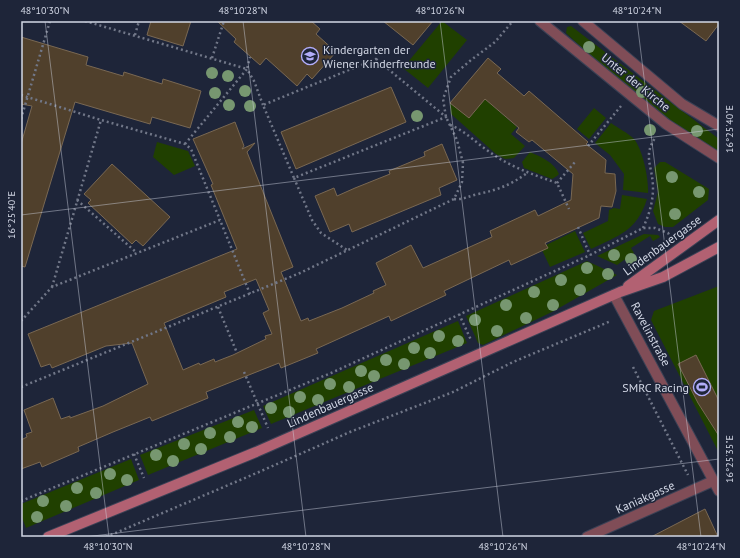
<svg xmlns="http://www.w3.org/2000/svg" width="740" height="558" font-family="'PT Sans',sans-serif">
	<style>
		.green { fill: #204000 }
		.building { fill: #50402c; stroke: #796853; fill-rule: evenodd }
		.lines { fill: none; stroke-linecap: round; stroke-linejoin: round }
		.street-casing { stroke: #3b4155; stroke-width: 12 }
		.secondary-casing { stroke: #3b4155; stroke-width: 12 }
		.path { stroke: #717788; stroke-width: 2.5; stroke-dasharray: 2 3; stroke-linecap: butt }
		.street { stroke: #804d57; stroke-width: 10 }
		.secondary { stroke: #b26172; stroke-width: 10 }
		.tree { fill: #779770 }
		.ticks { fill: none; stroke: #d2d7e5; stroke-width: 1; stroke-opacity: 0.45 }
		.labels { text-anchor: middle; dominant-baseline: central; stroke-width: 3; stroke-linejoin: round; paint-order: stroke }
		.poi-label { font-size: 12px; fill: #d2d7e5; stroke: #1e2539; text-anchor: start }
		.street-label { font-size: 12px; fill: #d2d7e5; stroke: #1e2539 }
		.neatline { fill: none; stroke: #d2d7e5; stroke-width: 1.5 }
		.ticks-label { font-size: 10px; text-anchor: middle; fill: #d2d7e5 }
	</style>
	<rect width="100%" height="100%" fill="#1e2539"/>
	<!-- green -->
	<path class="green" d="M 442,21 L 467,40 L 428,88 L 403,68 Z
		M 571,26 L 719,139 L 719,152 L 661,114 L 592,57 L 566,33 L 567,27 Z
		M 485,99 L 517,127 L 511,134 L 525,146 L 514,158 L 505,159 L 496,154 L 451,114 L 450,103 L 469,118 Z
		M 594,108 L 606,118 L 589,139 L 577,129 Z
		M 611,123 C 618,128 628,133 634,139 C 643,150 649,180 648,193 L 623,190 L 624,174 L 610,155 L 595,143 Z
		M 157,142 L 188,151 L 195,166 L 174,175 L 153,157 Z
		M 530,152 C 541,157 554,162 559,174 L 557,176 L 552,179 L 524,168 L 522,162 Z
		M 660,162 L 665,162 L 709,189 L 708,200 L 673,227 L 665,227 L 658,224 L 653,211 L 658,192 L 654,168 Z
		M 622,195 L 647,199 C 637,231 618,236 591,249 L 583,233 L 608,221 L 609,210 L 614,208 L 620,209 Z
		M 575,231 L 585,252 L 550,267 L 542,250 L 547,248 L 546,245 Z
		M 644,234 L 658,235 L 660,237 L 653,241 L 650,236 L 631,248 L 634,253 L 617,265 L 597,256 Z
		M 587,261 L 617,275 L 552,312 L 483,345 L 478,343 L 466,316 Z
		M 719,286 L 719,453 L 651,320 L 654,311 Z
		M 458,321 L 467,343 L 271,424 L 263,406 Z
		M 254,410 L 262,428 L 148,475 L 140,455 Z
		M 131,459 L 139,480 L 26,528 L 21,515 L 21,504 Z"/>
	<!-- building -->
	<path class="building" d="M 151,21 L 191,21 L 183,46 L 147,35 Z
		M 217,21 L 311,21 L 320,29 L 316,34 L 336,52 L 312,79 L 307,74 L 297,86 L 266,58 L 260,65 L 234,42 L 236,39 Z
		M 383,21 L 433,21 L 413,45 Z
		M 679,21 L 719,21 L 719,24 L 706,41 Z
		M 21,37 L 88,57 L 86,65 L 123,76 L 124,72 L 162,84 L 163,79 L 201,91 L 190,128 L 152,117 L 150,124 L 75,102 L 25,267 L 21,266 L 21,144 L 32,106 L 21,104 Z
		M 488,58 L 501,69 L 497,73 L 524,96 L 529,91 L 588,142 L 586,144 L 606,160 L 605,173 L 615,174 L 616,191 L 612,207 L 601,206 L 599,218 L 545,243 L 548,248 L 511,265 L 509,260 L 444,291 L 446,295 L 391,321 L 389,316 L 316,349 L 318,353 L 281,368 L 279,363 L 206,392 L 208,398 L 152,421 L 150,417 L 113,432 L 78,447 L 79,451 L 42,467 L 40,462 L 21,469 L 21,440 L 27,437 L 26,434 L 32,432 L 24,410 L 53,398 L 61,419 L 70,416 L 70,418 L 103,406 L 148,384 L 132,343 L 106,346 L 52,368 L 50,364 L 41,367 L 28,334 L 237,249 L 211,185 L 213,184 L 193,139 L 235,122 L 244,146 L 242,149 L 255,143 L 247,152 L 293,267 L 281,272 L 301,321 L 308,318 L 309,321 L 342,308 L 374,293 L 373,291 L 386,285 L 376,263 L 411,245 L 423,268 L 492,237 L 490,231 L 535,210 L 538,216 L 571,200 L 573,174 L 532,140 L 529,142 L 516,132 L 519,128 L 485,99 L 469,118 L 450,103 ZM 256,279 L 269,310 L 263,313 L 272,334 L 265,336 L 266,339 L 233,355 L 215,362 L 214,359 L 200,365 L 199,363 L 183,370 L 164,323 L 226,297 L 224,292 Z
		M 391,87 L 406,122 L 296,169 L 281,132 Z
		M 442,144 L 457,180 L 439,188 L 441,195 L 352,232 L 349,224 L 330,232 L 315,196 L 334,188 L 337,196 L 355,188 L 390,174 L 389,171 L 425,156 L 424,152 Z
		M 112,164 L 170,217 L 143,246 L 136,240 L 132,244 L 88,203 L 91,200 L 84,194 Z
		M 696,355 L 719,401 L 719,436 L 698,403 L 678,364 Z
		M 705,509 L 718,537 L 651,537 Z"/>
	<g class="lines">
		<!-- street casing -->
		<g class="street-casing">
			<path id="street" d="M 540,21 L 666,124 L 719,158
				M 583,21 L 682,104 L 719,126
				M 614,295 L 719,491
				M 587,537 L 713,481"/>
		</g>
		<!-- secondary casing -->
		<g class="secondary-casing">
			<path id="secondary" d="M 628,286 L 719,220
				M 48,537 L 256,452 L 620,292 L 663,277 L 719,247"/>
		</g>
		<!-- path -->
		<path class="path" d="M 85,21 L 247,69 L 250,57
			M 135,35 L 139,21
			M 212,58 L 224,21
			M 376,59 L 446,117 L 294,178 L 263,105 Z
			M 21,95 L 101,120
			M 21,119 L 50,21
			M 450,125 C 466,131 477,144 491,153 C 511,167 534,175 557,183 L 569,209
			M 185,144 L 247,69 L 254,81 L 263,105
			M 588,146 L 621,106
			M 294,178 L 312,220 L 321,233 L 347,250
			M 557,183 L 575,162
			M 454,199 C 463,200 469,196 478,194 C 497,190 511,185 527,173
			M 77,200 L 137,253
			M 578,227 L 590,255
			M 643,228 C 649,215 653,202 653,188 C 653,167 642,155 656,137
			M 52,287 L 101,120 L 185,144 L 191,149 L 220,220
			M 218,307 L 237,353
			M 459,314 L 471,340
			M 21,321 L 52,287 L 220,220 L 250,294
			M 633,367 L 688,475
			M 244,372 L 268,428
			M 21,387 L 300,273 L 454,199 L 462,182 L 463,163 L 457,140 L 446,117 L 443,99 L 451,77 L 471,60 L 495,42 L 513,21
			M 134,454 L 144,478
			M 21,501 L 331,373 L 590,255 L 643,228 L 655,228 L 668,233 L 670,236
			M 106,537 L 259,472 L 350,432 L 453,392 L 513,362 L 611,321"/>
		<!-- street -->
		<use href="#street" class="street"/>
		<!-- secondary -->
		<use href="#secondary" class="secondary"/>
	</g>
	<!-- trees -->
	<g class="tree">
		<circle cx="589" cy="47" r="6"/>
		<circle cx="212" cy="73" r="6"/>
		<circle cx="228" cy="76" r="6"/>
		<circle cx="245" cy="91" r="6"/>
		<circle cx="642" cy="92" r="6"/>
		<circle cx="215" cy="93" r="6"/>
		<circle cx="229" cy="105" r="6"/>
		<circle cx="250" cy="106" r="6"/>
		<circle cx="417" cy="116" r="6"/>
		<circle cx="650" cy="130" r="6"/>
		<circle cx="697" cy="131" r="6"/>
		<circle cx="672" cy="177" r="6"/>
		<circle cx="699" cy="192" r="6"/>
		<circle cx="675" cy="214" r="6"/>
		<circle cx="614" cy="255" r="6"/>
		<circle cx="631" cy="259" r="6"/>
		<circle cx="587" cy="268" r="6"/>
		<circle cx="608" cy="274" r="6"/>
		<circle cx="561" cy="280" r="6"/>
		<circle cx="580" cy="290" r="6"/>
		<circle cx="534" cy="292" r="6"/>
		<circle cx="506" cy="305" r="6"/>
		<circle cx="553" cy="305" r="6"/>
		<circle cx="526" cy="318" r="6"/>
		<circle cx="475" cy="320" r="6"/>
		<circle cx="497" cy="331" r="6"/>
		<circle cx="439" cy="336" r="6"/>
		<circle cx="458" cy="341" r="6"/>
		<circle cx="414" cy="348" r="6"/>
		<circle cx="430" cy="353" r="6"/>
		<circle cx="386" cy="360" r="6"/>
		<circle cx="404" cy="364" r="6"/>
		<circle cx="361" cy="371" r="6"/>
		<circle cx="374" cy="376" r="6"/>
		<circle cx="330" cy="384" r="6"/>
		<circle cx="349" cy="387" r="6"/>
		<circle cx="300" cy="397" r="6"/>
		<circle cx="318" cy="400" r="6"/>
		<circle cx="271" cy="408" r="6"/>
		<circle cx="289" cy="412" r="6"/>
		<circle cx="238" cy="422" r="6"/>
		<circle cx="252" cy="427" r="6"/>
		<circle cx="210" cy="433" r="6"/>
		<circle cx="230" cy="437" r="6"/>
		<circle cx="184" cy="444" r="6"/>
		<circle cx="201" cy="449" r="6"/>
		<circle cx="156" cy="455" r="6"/>
		<circle cx="173" cy="461" r="6"/>
		<circle cx="110" cy="474" r="6"/>
		<circle cx="127" cy="480" r="6"/>
		<circle cx="77" cy="488" r="6"/>
		<circle cx="96" cy="493" r="6"/>
		<circle cx="43" cy="501" r="6"/>
		<circle cx="66" cy="506" r="6"/>
		<circle cx="37" cy="517" r="6"/>
	</g>
	<!-- ticks -->
	<path class="ticks" d="M 45,21 L 109,537M 243,21 L 306,537M 440,21 L 503,537M 637,21 L 701,537M 21,215 L 719,129M 85,537 L 719,459"/>
	<!-- icons -->
	<defs>
		<g id="school-ring" transform="scale(0.9)"><circle r="9.5" fill="#1e2539" stroke="#b2adf9" stroke-width="1.5"/><path d="M0-5L7-2L0 1L-7-2ZM-4 1L0 2.5L4 1V4Q0 6-4 4Z" fill="#b2adf9"/></g>
		<g id="stadium-ring" transform="scale(0.9)"><circle r="9.5" fill="#1e2539" stroke="#b2adf9" stroke-width="1.5"/><path d="M0-5a6.5 5 0 1 0 0 10a6.5 5 0 1 0 0-10ZM-3.5-1.8h7v3.6h-7Z" fill="#b2adf9"/></g>
	</defs>
	<g fill-rule="evenodd">
		<use href="#school-ring" x="310" y="56"/>
		<use href="#stadium-ring" x="702" y="387"/>
	</g>
	<g class="labels">
		<!-- poi labels -->
		<g class="poi-label">
			<text x="323" y="49">Kindergarten der<tspan x="323" dy="14">Wiener Kinderfreunde</tspan></text>
			<text x="689" y="387" text-anchor="end">SMRC Racing</text>
		</g>
		<!-- street labels -->
		<g class="street-label">
			<text transform="translate(636 82) rotate(39)">Unter der Kirche</text>
			<text transform="translate(662 245) rotate(-36)">Lindenbauergasse</text>
			<text transform="translate(651 334) rotate(62)">Ravelinstraße</text>
			<text transform="translate(330 405) rotate(-24)">Lindenbauergasse</text>
			<text transform="translate(645 497) rotate(-24)">Kaniakgasse</text>
		</g>
	</g>
	<!-- border -->
	<rect width="740" height="558" fill="none" stroke="#1e2539" stroke-width="44"/>
	<rect x="22" y="22" width="696" height="514" class="neatline"/>
	<g class="ticks-label">
		<text x="45" y="14">48°10'30"N</text>
		<text x="243" y="14">48°10'28"N</text>
		<text x="440" y="14">48°10'26"N</text>
		<text x="637" y="14">48°10'24"N</text>
		<text transform="translate(729 129) rotate(-90)" y="4">16°25'40"E</text>
		<text transform="translate(11 215) rotate(-90)" y="4">16°25'40"E</text>
		<text transform="translate(729 459) rotate(-90)" y="4">16°25'35"E</text>
		<text x="108" y="550">48°10'30"N</text>
		<text x="306" y="550">48°10'28"N</text>
		<text x="503" y="550">48°10'26"N</text>
		<text x="701" y="550">48°10'24"N</text>
	</g>
</svg>
